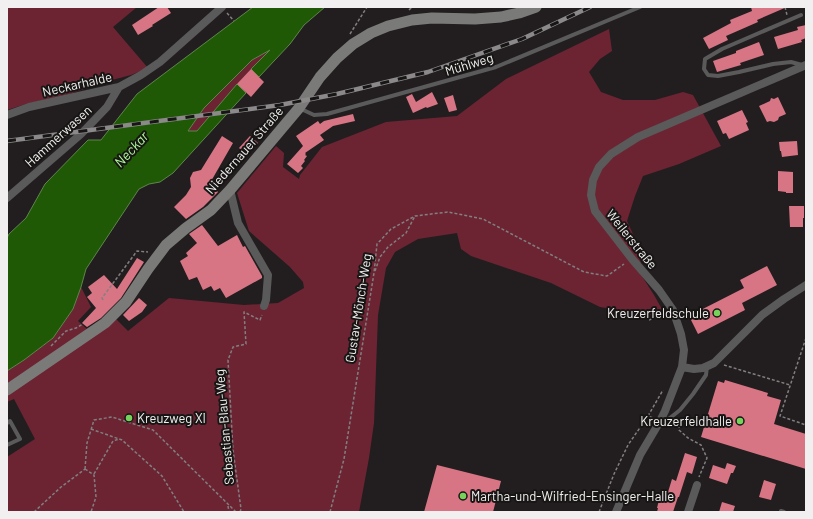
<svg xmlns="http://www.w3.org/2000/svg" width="813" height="519" font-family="Barlow,sans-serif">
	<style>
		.green { fill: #6c2433 }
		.water { fill: #1f5906; stroke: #5e864c }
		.building { fill: #d87585 }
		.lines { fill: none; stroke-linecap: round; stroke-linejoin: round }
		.path { stroke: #827f80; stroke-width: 1.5; stroke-dasharray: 3 2; stroke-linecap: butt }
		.service { stroke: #595a59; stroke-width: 4 }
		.minor { stroke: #595a59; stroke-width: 8 }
		.secondary { stroke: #7a7b79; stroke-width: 11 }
		.rail-casing { stroke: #8c898a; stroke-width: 4.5 }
		.rail { stroke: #181515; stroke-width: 3; stroke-dasharray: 9; stroke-linecap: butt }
		.poi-dot { fill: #76d25a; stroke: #181515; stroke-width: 1.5 }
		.labels { text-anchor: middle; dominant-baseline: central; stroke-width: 4; stroke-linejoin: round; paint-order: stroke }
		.street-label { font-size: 13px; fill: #f1efef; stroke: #181515 }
		.poi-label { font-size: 13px; fill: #f1efef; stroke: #181515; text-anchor: end }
		.water-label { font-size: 14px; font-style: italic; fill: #abfb95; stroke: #181515 }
	</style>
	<rect width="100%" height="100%" fill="#221e1f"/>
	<!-- green -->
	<path class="green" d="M 7,7 L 137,7 L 113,27 L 148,68 L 131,75 L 112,80 L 69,94 L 26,104 L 7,110 Z
		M 609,29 L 612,51 L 600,59 L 589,72 L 601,92 L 623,100 L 655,100 L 683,92 L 693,95 L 721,146 L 679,164 L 643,176 L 635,196 L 627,221 L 638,245 L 641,264 L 638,270 L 654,295 L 667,318 L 600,307 L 551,283 L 471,256 L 461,249 L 457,233 L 418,239 L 395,252 L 386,268 L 378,315 L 374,423 L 369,458 L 359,512 L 7,512 L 7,457 L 35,439 L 14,399 L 7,402 L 7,371 L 24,360 L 53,338 L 73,309 L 81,287 L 91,307 L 78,321 L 88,330 L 111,314 L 128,331 L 169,298 L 244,305 L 278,303 L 304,288 L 303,282 L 290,267 L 249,231 L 237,193 L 276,146 L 284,153 L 283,167 L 299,179 L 300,175 L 322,147 L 386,122 L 457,116 L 506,79 Z
		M 272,49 L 251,69 L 197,131 L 188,131 L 204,108 L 252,60 Z"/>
	<!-- water -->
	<path class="water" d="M 253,7 L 325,7 L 304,25 L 290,44 L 259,77 L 251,69 L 270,50 L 252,60 L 204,108 L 188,131 L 197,131 L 237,84 L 246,93 L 173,173 L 160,182 L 149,184 L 139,189 L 86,269 L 81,287 L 73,309 L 53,338 L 24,360 L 7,371 L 7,238 L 9,234 L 26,218 L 45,184 L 88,140 L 101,140 L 137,94 Z"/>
	<!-- building -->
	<path class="building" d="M 159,7 L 167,7 L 171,13 L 152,25 L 153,26 L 138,35 L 132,25 Z
		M 751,7 L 787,7 L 757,20 L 758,22 L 726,36 L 728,40 L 709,49 L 703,38 L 731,23 L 730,20 L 752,11 Z
		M 806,25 L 806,38 L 801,40 L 802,42 L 778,49 L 774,37 L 798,30 L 797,27 Z
		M 759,42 L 764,55 L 740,63 L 741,65 L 717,72 L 713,61 L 736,53 L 736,51 Z
		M 251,69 L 264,82 L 251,97 L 237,84 Z
		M 432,92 L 438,104 L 427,108 L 426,107 L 413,113 L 406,97 L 412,94 L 416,102 Z
		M 453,95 L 457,110 L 449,112 L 444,98 Z
		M 778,97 L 786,114 L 779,117 L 778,120 L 774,122 L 770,121 L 767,122 L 759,106 L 770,101 L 771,98 L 774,99 Z
		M 742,110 L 748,122 L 746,123 L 749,130 L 729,139 L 726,133 L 723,134 L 717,121 Z
		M 353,114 L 355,121 L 333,126 L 320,135 L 324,140 L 305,153 L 306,154 L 305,155 L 307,156 L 304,160 L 305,161 L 301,166 L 303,168 L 298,173 L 287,164 L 303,146 L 296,136 L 318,121 L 320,124 L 324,121 Z
		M 222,136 L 233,143 L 210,183 L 218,192 L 203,207 L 186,219 L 174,207 L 186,195 L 191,187 L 190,178 L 193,172 L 201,170 Z
		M 250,136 L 258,143 L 247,155 L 239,148 Z
		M 797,141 L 798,155 L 782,157 L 781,151 L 780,151 L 779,142 Z
		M 778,171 L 793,172 L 793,193 L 786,193 L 786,192 L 778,191 Z
		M 789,206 L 804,206 L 804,218 L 803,218 L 803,227 L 790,227 Z
		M 202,225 L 218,246 L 237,235 L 243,247 L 245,246 L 262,276 L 262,278 L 226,298 L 220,288 L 214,291 L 211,286 L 203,290 L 197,277 L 189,280 L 180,261 L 188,256 L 186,253 L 197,243 L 189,234 Z
		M 137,258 L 144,262 L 121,298 L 101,318 L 87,327 L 82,323 L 96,308 L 87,297 L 92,293 L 88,287 L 104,275 L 117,289 Z
		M 767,266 L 777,285 L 742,303 L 745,310 L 698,334 L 689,316 L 744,288 L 740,280 Z
		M 139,298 L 147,305 L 142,312 L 129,321 L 123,315 Z
		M 725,380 L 768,393 L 767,396 L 781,400 L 774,424 L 806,434 L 806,469 L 701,437 L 718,381 L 724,383 Z
		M 685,453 L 697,457 L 692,474 L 687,472 L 679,497 L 678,497 L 673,512 L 657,512 L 658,508 L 657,508 L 659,500 L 665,502 L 672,479 L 676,481 Z
		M 727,463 L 736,466 L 733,473 L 731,473 L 727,484 L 709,478 L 713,465 L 725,469 Z
		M 437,465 L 501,481 L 493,512 L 424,512 Z
		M 764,480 L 776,484 L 771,500 L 759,497 Z
		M 722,502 L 735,506 L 733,512 L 719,512 Z"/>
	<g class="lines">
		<!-- path -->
		<path class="path" d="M 785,7 L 787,15
			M 409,10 L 412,7
			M 227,13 L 234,21
			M 350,34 L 367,7
			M 375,271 L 380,257 L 388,247 L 406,233 L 415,216
			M 103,300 L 102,298 L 137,251 L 148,252
			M 649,320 L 664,314
			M 806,338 L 780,416 L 806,425
			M 51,346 L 66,331 L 76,328 L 83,324
			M 724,365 L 790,385
			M 648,416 L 663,390
			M 680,420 L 679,430 L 688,438 L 701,445 L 707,458 L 699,477
			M 91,429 L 122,440 L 162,476 L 184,512
			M 85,469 L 87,443 L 94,420 L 112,417 L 153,430 L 236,512
			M 85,469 L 94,475 L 96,497 L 91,512
			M 94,474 L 113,441 L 119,439
			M 228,506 L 229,512
			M 34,512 L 61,487 L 85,469
			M 240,512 L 241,509 L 233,450 L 228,360 L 233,347 L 246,344 L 244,312 L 260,320 L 262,315
			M 330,512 L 344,459 L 374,273 L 377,244 L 391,229 L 415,216 L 448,212 L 483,219 L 584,272 L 607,276 L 624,264
			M 599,512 L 614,474 L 628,445 L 648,416 L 653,418"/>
		<!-- service -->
		<path class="service" d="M 801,15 L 722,49 L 705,59 L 704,69 L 708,75 L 718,76 L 739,72 L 773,64 L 791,62 L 802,65
			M 299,108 L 314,115 L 327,114 L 496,67 L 640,7
			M 7,423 L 10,421 L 20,439 L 7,445
			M 660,423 L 670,418 L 680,410 L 693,394 L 706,375 L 707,366
			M 781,511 L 784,512"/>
		<!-- minor -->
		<path class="minor" d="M 7,115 L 29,107 L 119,87 L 141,75 L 160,62 L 222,7
			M 230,190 L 238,223 L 268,275 L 266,300 L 264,306
			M 7,198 L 81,134 L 107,107 L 119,87
			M 682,367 L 694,369 L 703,368 L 714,363 L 762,315 L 784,299 L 806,285
			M 616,512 L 640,455 L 659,423 L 665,411 L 682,367 L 684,350 L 681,334 L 673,310 L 659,290 L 632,259 L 595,211 L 591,195 L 593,180 L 599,167 L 611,154 L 638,137 L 806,65
			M 688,512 L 697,485"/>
		<!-- secondary -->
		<path class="secondary" d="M 7,390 L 105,323 L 126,302 L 148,269 L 166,245 L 186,228 L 211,210 L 230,190 L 299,108 L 320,77 L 337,58 L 353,44 L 371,33 L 388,26 L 412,20 L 432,18 L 475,19 L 501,17 L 519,13 L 536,7"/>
		<!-- rail casing -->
		<g class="rail-casing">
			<path id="rail" d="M 7,141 L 280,105 L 337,94 L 428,72 L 522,39 L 590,7"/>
		</g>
		<!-- rail -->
		<use href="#rail" class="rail"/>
	</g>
	<!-- markers -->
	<g class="poi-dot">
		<circle cx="717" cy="313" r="4"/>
		<circle cx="129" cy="418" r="4"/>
		<circle cx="740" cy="421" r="4"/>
		<circle cx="463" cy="496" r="4"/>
	</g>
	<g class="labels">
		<!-- street labels -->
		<g class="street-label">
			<text transform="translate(469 64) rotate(-17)">Mühlweg</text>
			<text transform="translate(77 84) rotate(-13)">Neckarhalde</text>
			<text transform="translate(58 136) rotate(-42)">Hammerwasen</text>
			<text transform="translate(244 150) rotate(-49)">Niedernauer Straße</text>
			<text transform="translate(632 239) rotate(51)">Weilerstraße</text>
			<text transform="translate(358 308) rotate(-81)">Gustav-Mönch-Weg</text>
			<text transform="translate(224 427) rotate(-95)">Sebastian-Blau-Weg</text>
		</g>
		<!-- poi labels -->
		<g class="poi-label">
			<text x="709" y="313">Kreuzerfeldschule</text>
			<text x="137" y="418" text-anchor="start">Kreuzweg XI</text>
			<text x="732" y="421">Kreuzerfeldhalle</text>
			<text x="471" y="496" text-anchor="start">Martha-und-Wilfried-Ensinger-Halle</text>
		</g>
		<!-- water labels -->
		<g class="water-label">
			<text transform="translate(131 149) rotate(-47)">Neckar</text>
		</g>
	</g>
	<!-- border -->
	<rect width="813" height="519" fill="none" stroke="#f1efef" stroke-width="16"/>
</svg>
